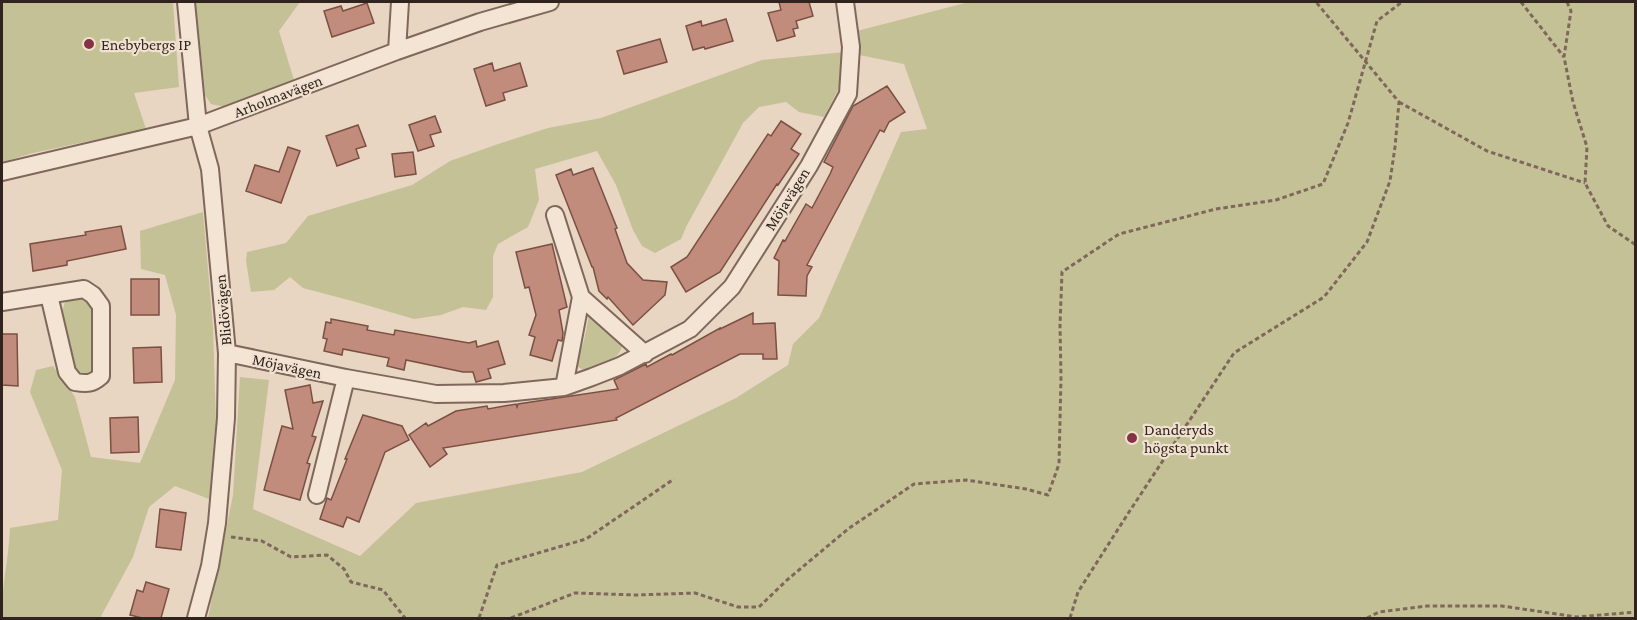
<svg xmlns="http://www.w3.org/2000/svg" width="1637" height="620" font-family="'Crimson Pro',serif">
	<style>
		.green { fill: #c4c197 }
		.building { fill: #c18c7c; stroke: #7b5044; stroke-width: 1.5 }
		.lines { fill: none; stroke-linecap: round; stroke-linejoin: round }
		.minor-casing { stroke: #7f685b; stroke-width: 20 }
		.path { stroke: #7f685b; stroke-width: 3; stroke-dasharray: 4.5 3; stroke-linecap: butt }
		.minor { stroke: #f4e4d3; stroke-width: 16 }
		.poi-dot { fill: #873242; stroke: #f0e1d0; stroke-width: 2 }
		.labels { text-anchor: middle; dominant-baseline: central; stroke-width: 4.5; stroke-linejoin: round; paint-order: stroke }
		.poi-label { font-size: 16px; fill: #31231e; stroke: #f0e1d0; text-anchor: start }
		.street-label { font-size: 16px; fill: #31231e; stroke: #f0e1d0 }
	</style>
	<rect width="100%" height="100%" fill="#e8d5c2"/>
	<!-- green -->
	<path class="green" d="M 2,2 L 173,2 L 179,87 L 134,93 L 146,129 L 33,153 L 2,162 Z
		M 190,2 L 300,2 L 279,31 L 294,80 L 225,107 L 211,104 L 205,95 Z
		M 969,2 L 1635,2 L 1635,618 L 208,618 L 233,495 L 240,377 L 269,380 L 253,509 L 360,556 L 416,503 L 582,472 L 736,398 L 788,365 L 793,344 L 819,318 L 901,132 L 927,129 L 904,64 L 859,55 L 857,31 Z
		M 845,52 L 841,84 L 824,117 L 799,112 L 786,102 L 759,107 L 743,123 L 686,227 L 681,239 L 655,253 L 642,246 L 633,230 L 616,185 L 597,151 L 535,169 L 539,200 L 528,227 L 498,244 L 493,256 L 493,297 L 486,310 L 463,307 L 441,315 L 414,319 L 356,302 L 303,288 L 290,277 L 274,290 L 251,292 L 246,261 L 247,252 L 286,243 L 308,216 L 412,185 L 450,161 L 501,143 L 548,128 L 601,118 L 762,60 Z
		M 203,212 L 213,327 L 217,456 L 212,500 L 175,486 L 149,507 L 133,557 L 100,618 L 2,618 C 1,588 9,558 10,528 L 58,520 L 62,470 L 30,392 L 36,370 L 53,366 L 75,397 L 91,457 L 140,463 L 175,380 L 176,315 L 165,275 L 141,269 L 140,231 Z
		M 81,297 L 87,299 L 92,308 L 96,360 L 95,371 L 89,374 L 79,373 L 74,367 L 61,316 L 65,302 L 72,298 Z
		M 589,315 L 591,316 L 622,346 C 619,361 597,367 584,370 L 578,367 L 575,361 C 584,348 586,331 589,315 Z"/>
	<!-- building -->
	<path class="building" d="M 779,2 L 809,2 L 813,16 L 796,21 L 798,28 L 793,29 L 795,36 L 777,41 L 768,13 L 781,10 Z
		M 367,3 L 374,23 L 332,37 L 324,11 L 341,6 L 343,11 Z
		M 726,19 L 733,41 L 705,49 L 704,47 L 693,50 L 686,26 L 701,21 L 702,26 Z
		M 660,39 L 667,62 L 624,74 L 617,51 Z
		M 492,63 L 494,71 L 520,63 L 527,86 L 503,93 L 505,100 L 486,106 L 474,69 Z
		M 887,86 L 905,112 L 889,122 L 884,132 L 880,130 L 815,250 L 807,265 L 812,267 L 807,276 L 806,296 L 778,295 L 779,261 L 774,258 L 783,240 L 785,241 L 806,204 L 812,208 L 830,174 L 833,167 L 824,162 L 853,106 Z
		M 435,116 L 441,132 L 430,135 L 434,146 L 418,151 L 409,125 Z
		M 781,121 L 801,134 L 791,149 L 799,154 L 778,185 L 777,184 L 720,272 L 686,292 L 671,267 L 687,257 L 768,134 L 771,136 Z
		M 358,125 L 366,146 L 356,149 L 359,158 L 337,166 L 326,136 Z
		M 288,147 L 300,151 L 281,203 L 246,191 L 255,165 L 279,172 Z
		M 413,152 L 416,174 L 395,177 L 392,154 Z
		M 593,168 L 617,228 L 615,229 L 627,263 L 643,280 L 667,282 L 665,295 L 633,325 L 608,297 L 607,299 L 599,291 L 593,267 L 592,267 L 556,175 L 571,169 L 573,175 Z
		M 121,226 L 126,249 L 67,261 L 67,265 L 33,271 L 30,244 L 86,235 L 85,232 Z
		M 552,244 L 567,307 L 559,310 L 563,333 L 562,341 L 558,340 L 552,361 L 530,355 L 535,337 L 529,335 L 536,315 L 529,287 L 525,288 L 516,252 Z
		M 131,279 L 159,279 L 159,315 L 131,315 Z
		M 753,313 L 753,324 L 775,323 L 777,359 L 763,359 L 763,354 L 740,354 L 616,418 L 617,420 L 443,448 L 447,454 L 430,467 L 409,435 L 426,423 L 428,426 L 456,411 L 487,406 L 488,409 L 516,404 L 517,407 L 518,404 L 618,389 L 614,380 L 646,364 L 647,367 L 671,354 L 672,355 L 720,328 L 720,329 Z
		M 331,319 L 368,326 L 367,330 L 394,335 L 395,330 L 469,343 L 476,341 L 477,347 L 498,341 L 505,364 L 488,369 L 491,378 L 476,382 L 473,372 L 463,372 L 406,360 L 404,370 L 387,366 L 389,358 L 343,349 L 342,355 L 324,351 L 327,339 L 323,338 L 326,322 L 331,323 Z
		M 2,334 L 17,334 L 18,386 L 2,385 Z
		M 161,347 L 162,382 L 134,383 L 133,348 Z
		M 310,385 L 313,403 L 323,401 L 312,436 L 316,437 L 307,463 L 310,464 L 300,500 L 264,490 L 282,426 L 293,429 L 285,390 Z
		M 363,415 L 402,426 L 409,440 L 385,452 L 359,522 L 347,517 L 343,527 L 320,519 L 327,498 L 331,500 L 347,459 L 345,459 Z
		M 138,417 L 139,452 L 111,453 L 110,418 Z
		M 160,509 L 186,513 L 181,550 L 156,547 Z
		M 146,582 L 169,589 L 161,618 L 142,618 L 130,615 L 137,590 L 143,592 Z"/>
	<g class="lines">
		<!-- minor casing -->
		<g class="minor-casing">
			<path id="minor" d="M 186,2 L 198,126 L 210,169 L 227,353 L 226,418 L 217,523 L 210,566 L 196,618
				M 397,51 L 400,2
				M 2,172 L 198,126 L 397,51 L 480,22 L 550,2
				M 555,215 L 581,297 L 645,354
				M 2,302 L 84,289 L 93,295 L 101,306 L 101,376 C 92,384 87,384 75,382 L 67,372 L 49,295
				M 227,353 L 346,378 L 436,394 L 504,393 L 564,387 L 592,377 L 620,366 L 690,329 L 732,287 L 809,166 L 848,94 L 851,47 L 845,2
				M 564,387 L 581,297
				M 317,495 L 346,378"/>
		</g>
		<!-- path -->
		<path class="path" d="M 1521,2 L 1564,57
			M 1567,2 L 1571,11 L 1564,57 L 1573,102 L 1587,147 L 1585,183 L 1608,226 L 1636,245
			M 1399,102 L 1487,151 L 1585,183
			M 231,537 L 262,541 L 291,557 L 327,555 L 344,569 L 351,582 L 383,590 L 405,618
			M 479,618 L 497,565 L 586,539 L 674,479
			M 511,618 L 575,593 L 637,595 L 695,593 L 738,607 L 759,607 L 787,580 L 848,529 L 914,484 L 966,480 L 1026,489 L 1048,495 L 1059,464 L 1061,377 L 1060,325 L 1062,272 L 1119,234 L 1216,209 L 1276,200 L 1323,184 L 1348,123 L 1377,21 L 1402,2
			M 1070,618 L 1078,592 L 1129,512 L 1234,353 L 1324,297 L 1367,242 L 1390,181 L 1395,147 L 1399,102 L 1316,2
			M 1367,618 L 1379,612 L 1427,606 L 1502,606 L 1577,617 L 1636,612"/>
		<!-- minor -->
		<use href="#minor" class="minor"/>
	</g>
	<!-- markers -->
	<g class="poi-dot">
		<circle cx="89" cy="44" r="6"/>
		<circle cx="1132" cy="438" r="6"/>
	</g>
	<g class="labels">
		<!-- poi labels -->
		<g class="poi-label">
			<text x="101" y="44">Enebybergs IP</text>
			<text x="1144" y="429">Danderyds<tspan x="1144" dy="18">högsta punkt</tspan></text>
		</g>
		<!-- street labels -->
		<g class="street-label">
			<text transform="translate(278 96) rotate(-21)">Arholmavägen</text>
			<text transform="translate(787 199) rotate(-58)">Möjavägen</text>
			<text transform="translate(223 310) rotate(-95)">Blidövägen</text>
			<text transform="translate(287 366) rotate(12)">Möjavägen</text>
		</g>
	</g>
	<!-- border -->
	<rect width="1637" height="620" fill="none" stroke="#31231e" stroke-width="6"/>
</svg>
